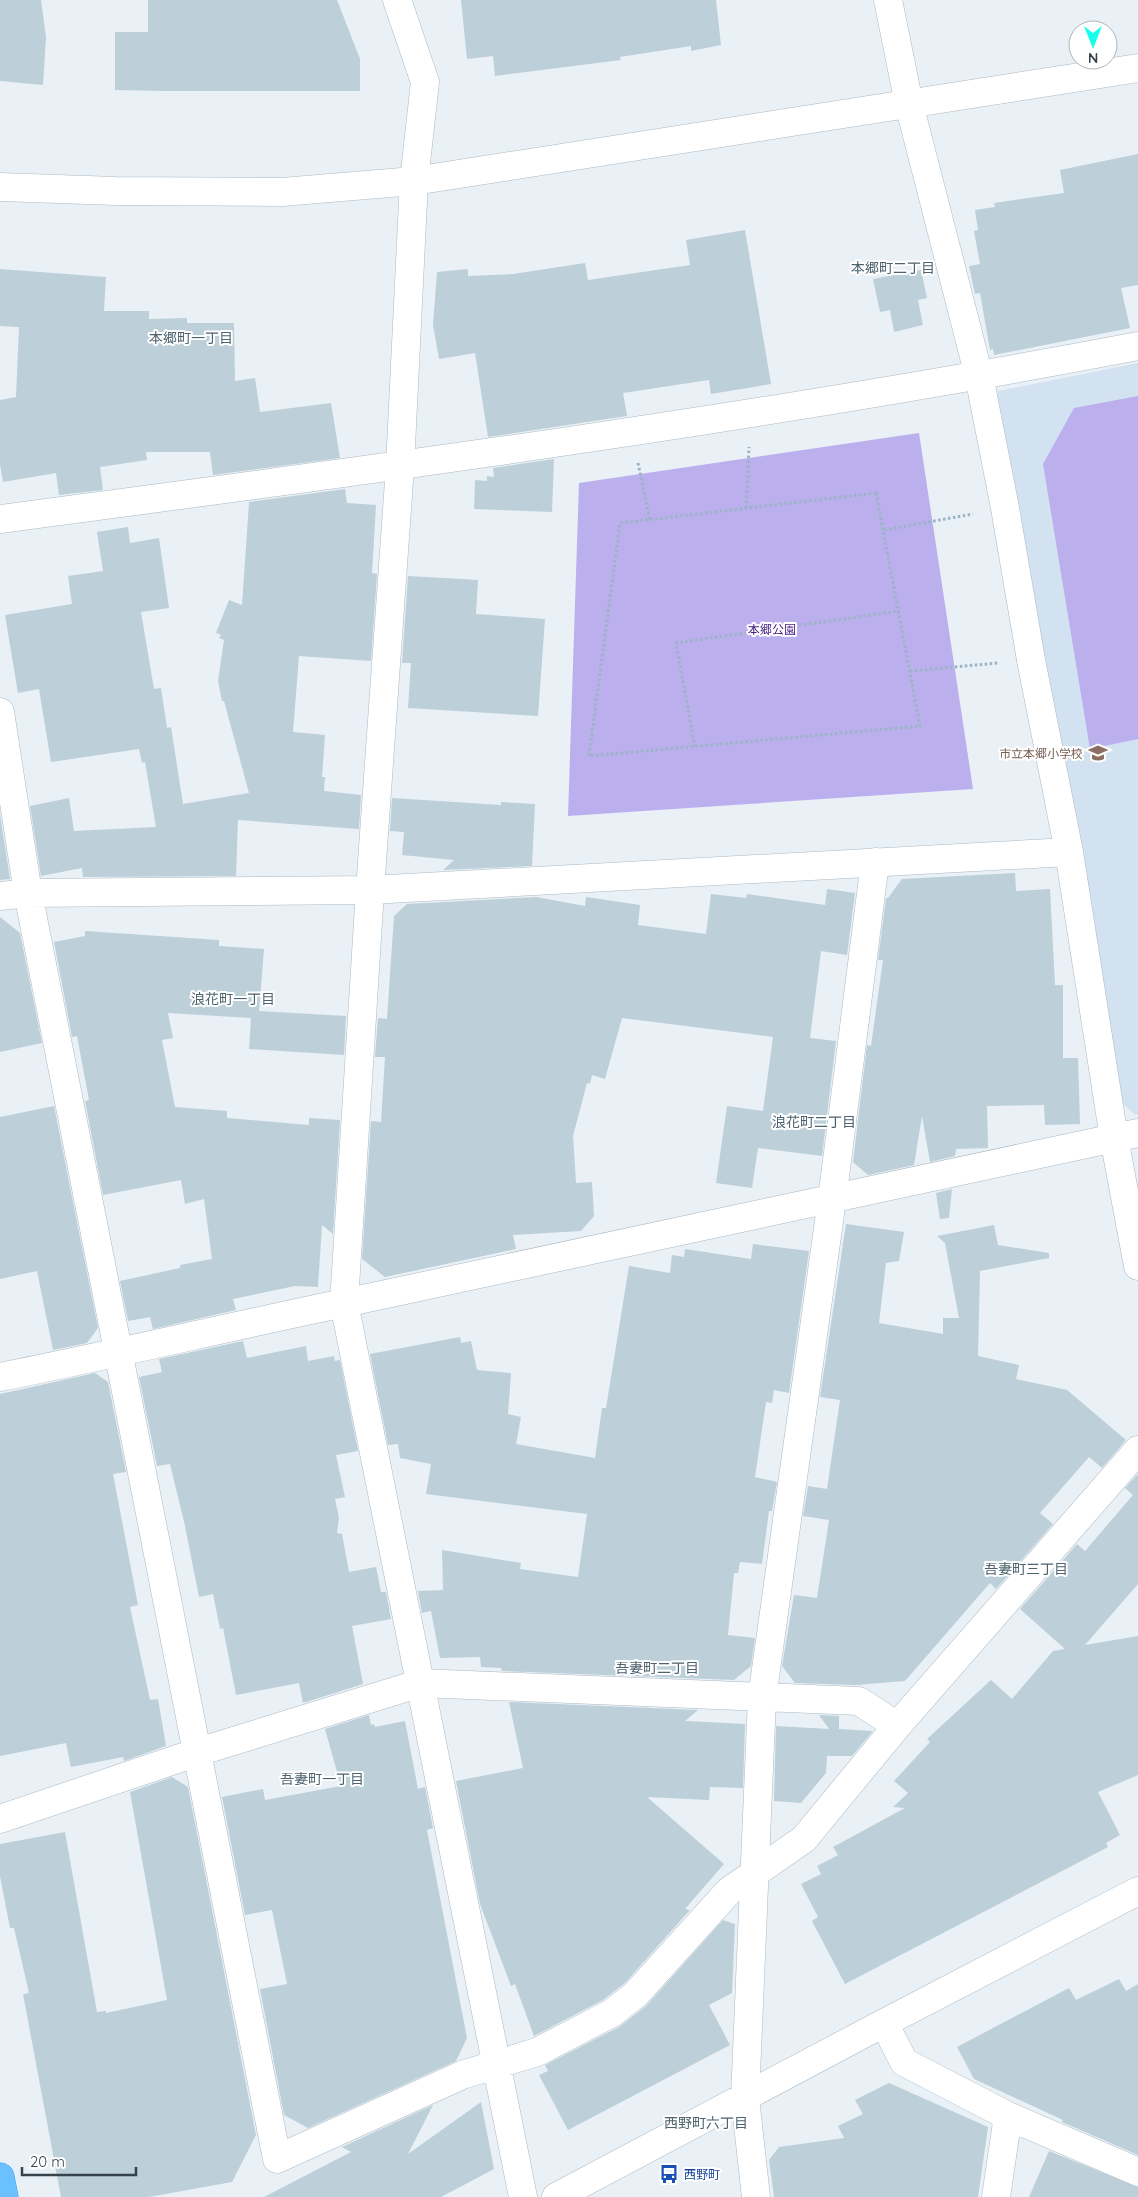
<svg xmlns="http://www.w3.org/2000/svg" width="1138" height="2197" font-family="Quicksand,'Noto Sans JP',sans-serif">
	<style>
		.education { fill: #d2e2f0 }
		.green { fill: #bcafee }
		.building { fill: #bdcfd9 }
		.lines { fill: none; stroke-linecap: round; stroke-linejoin: round }
		.minor-casing { stroke: #abb9c3; stroke-width: 29 }
		.highway-casing { stroke: #2ca2ed; stroke-width: 29 }
		.path { stroke: #9ab4c6; stroke-width: 3; stroke-dasharray: 2.5 2.5; stroke-linecap: butt }
		.minor { stroke: #fff; stroke-width: 28 }
		.highway { stroke: #6bc0ff; stroke-width: 28 }
		.labels { text-anchor: middle; dominant-baseline: central; stroke-width: 4; stroke-linejoin: round; paint-order: stroke }
		.park-label { font-size: 12px; fill: #482384; stroke: #fff }
		.education-label { font-size: 12px; fill: #785e54; stroke: #fff; text-anchor: end }
		.transit-label { font-size: 12px; fill: #164399; stroke: #fff; text-anchor: start }
		.neighbourhood-label { font-size: 14px; fill: #4d636f; stroke: #fff }
	</style>
	<rect width="100%" height="100%" fill="#e9f0f6"/>
	<!-- education -->
	<path class="education" d="M 1138,363 L 1138,1114 L 1135,1115 L 1123,1104 L 993,403 L 998,391 Z"/>
	<!-- green -->
	<path class="green" d="M 1138,396 L 1138,739 L 1090,749 L 1043,464 L 1074,408 Z
		M 919,433 L 973,789 L 568,816 L 579,483 Z"/>
	<!-- building -->
	<path class="building" d="M 0,0 L 41,0 L 46,37 L 43,85 L 0,81 Z
		M 148,0 L 337,0 L 360,59 L 360,91 L 164,91 L 115,90 L 115,32 L 148,32 Z
		M 461,0 L 716,0 L 721,45 L 691,51 L 691,46 L 620,57 L 621,60 L 495,76 L 493,56 L 467,59 Z
		M 1138,154 L 1138,285 L 1121,288 L 1130,328 L 994,355 L 993,349 L 990,350 L 980,293 L 975,294 L 969,266 L 980,264 L 974,231 L 978,230 L 975,210 L 995,207 L 994,203 L 1064,193 L 1060,170 Z
		M 745,230 L 771,384 L 711,394 L 709,380 L 623,393 L 627,416 L 488,437 L 475,353 L 439,359 L 433,325 L 437,272 L 468,269 L 468,276 L 513,274 L 585,263 L 588,280 L 690,265 L 686,240 Z
		M 0,269 L 106,277 L 104,311 L 149,311 L 149,319 L 187,318 L 187,323 L 234,323 L 235,381 L 255,378 L 260,412 L 331,403 L 340,458 L 213,475 L 210,452 L 146,452 L 147,460 L 100,467 L 103,490 L 59,495 L 56,473 L 3,482 L 0,464 L 0,400 L 16,397 L 19,327 L 0,326 Z
		M 921,270 L 927,298 L 918,300 L 923,325 L 894,332 L 890,310 L 880,312 L 873,279 Z
		M 554,459 L 552,512 L 474,509 L 475,480 L 487,481 L 487,476 L 494,477 L 493,468 Z
		M 345,489 L 347,503 L 376,505 L 372,573 L 377,574 L 371,661 L 299,656 L 293,732 L 325,735 L 322,777 L 325,777 L 324,791 L 361,795 L 359,829 L 238,820 L 236,876 L 83,877 L 82,868 L 41,876 L 30,806 L 69,798 L 74,831 L 156,827 L 145,762 L 142,763 L 139,749 L 51,762 L 39,689 L 18,693 L 5,615 L 72,604 L 68,576 L 103,571 L 97,532 L 128,527 L 130,543 L 159,538 L 169,608 L 141,612 L 154,689 L 161,688 L 167,728 L 171,727 L 183,804 L 249,793 L 224,701 L 222,701 L 218,681 L 224,640 L 219,638 L 221,635 L 216,633 L 229,600 L 242,605 L 249,502 Z
		M 408,576 L 478,580 L 476,614 L 545,619 L 538,716 L 408,708 L 411,663 L 402,663 Z
		M 392,798 L 501,805 L 501,802 L 535,804 L 532,866 L 443,870 L 454,860 L 402,855 L 404,832 L 390,831 Z
		M 0,814 L 10,879 L 0,880 Z
		M 1015,873 L 1016,891 L 1050,889 L 1055,985 L 1063,985 L 1063,1058 L 1078,1058 L 1080,1124 L 1045,1125 L 1044,1105 L 987,1106 L 988,1148 L 956,1149 L 955,1156 L 930,1162 L 922,1116 L 914,1165 L 868,1175 L 853,1162 L 867,1045 L 871,1046 L 883,960 L 878,960 L 886,898 L 888,898 L 902,879 Z
		M 827,889 L 855,893 L 847,955 L 821,951 L 810,1038 L 836,1041 L 822,1156 L 758,1148 L 752,1188 L 716,1183 L 727,1106 L 763,1111 L 773,1037 L 622,1018 L 605,1079 L 592,1075 L 590,1084 L 587,1083 L 573,1136 L 576,1183 L 592,1182 L 594,1216 L 581,1231 L 513,1235 L 516,1249 L 385,1277 L 362,1259 L 371,1121 L 381,1122 L 385,1057 L 375,1057 L 378,1018 L 387,1019 L 394,916 L 407,904 L 536,897 L 585,906 L 586,897 L 640,905 L 638,925 L 706,934 L 711,894 L 746,898 L 747,894 L 825,905 Z
		M 0,917 L 20,933 L 42,1043 L 0,1052 Z
		M 85,931 L 219,940 L 219,946 L 264,949 L 259,1011 L 346,1016 L 344,1055 L 249,1049 L 251,1018 L 168,1013 L 173,1038 L 162,1040 L 175,1107 L 227,1111 L 227,1118 L 309,1125 L 309,1118 L 340,1120 L 333,1234 L 322,1225 L 318,1287 L 295,1286 L 233,1299 L 236,1310 L 153,1329 L 150,1317 L 128,1321 L 120,1281 L 180,1268 L 180,1265 L 212,1259 L 204,1199 L 185,1204 L 181,1180 L 103,1195 L 85,1101 L 89,1100 L 77,1036 L 72,1037 L 54,942 L 85,936 Z
		M 54,1106 L 98,1328 L 87,1343 L 53,1350 L 37,1271 L 0,1279 L 0,1117 Z
		M 952,1189 L 949,1218 L 940,1219 L 936,1193 Z
		M 846,1224 L 904,1232 L 899,1261 L 886,1263 L 879,1323 L 943,1334 L 943,1318 L 959,1318 L 945,1243 L 937,1236 L 994,1225 L 998,1245 L 1049,1253 L 1049,1258 L 980,1271 L 978,1356 L 1019,1365 L 1016,1379 L 1067,1390 L 1126,1440 L 1102,1468 L 1089,1457 L 1040,1513 L 1053,1524 L 996,1589 L 990,1583 L 905,1681 L 856,1685 L 795,1683 L 782,1666 L 794,1595 L 817,1598 L 829,1520 L 803,1516 L 808,1486 L 827,1489 L 840,1400 L 820,1397 Z
		M 753,1244 L 809,1251 L 789,1393 L 774,1390 L 772,1403 L 766,1402 L 755,1477 L 777,1482 L 772,1511 L 769,1511 L 762,1564 L 740,1562 L 738,1573 L 734,1573 L 728,1635 L 755,1638 L 751,1666 L 734,1680 L 502,1671 L 501,1668 L 481,1667 L 480,1657 L 440,1658 L 431,1611 L 422,1613 L 418,1591 L 443,1590 L 442,1550 L 521,1563 L 520,1569 L 578,1577 L 587,1514 L 426,1494 L 431,1464 L 400,1458 L 398,1444 L 388,1445 L 370,1354 L 460,1337 L 461,1343 L 471,1341 L 477,1370 L 511,1373 L 508,1414 L 521,1417 L 516,1444 L 595,1458 L 602,1408 L 606,1408 L 629,1266 L 670,1273 L 672,1255 L 684,1257 L 685,1249 L 751,1259 Z
		M 243,1341 L 247,1358 L 306,1346 L 308,1361 L 334,1356 L 335,1361 L 340,1360 L 358,1451 L 336,1455 L 345,1497 L 335,1499 L 339,1518 L 337,1533 L 342,1534 L 349,1572 L 376,1567 L 381,1592 L 386,1592 L 391,1619 L 352,1626 L 363,1684 L 303,1703 L 299,1683 L 236,1695 L 223,1628 L 220,1629 L 213,1594 L 199,1597 L 185,1526 L 170,1464 L 157,1466 L 139,1377 L 162,1372 L 159,1359 Z
		M 95,1373 L 108,1382 L 126,1472 L 113,1474 L 138,1605 L 130,1607 L 150,1700 L 158,1699 L 166,1746 L 124,1761 L 123,1757 L 71,1767 L 66,1743 L 0,1756 L 0,1394 Z
		M 1138,1474 L 1138,1584 L 1085,1645 L 1138,1636 L 1138,1775 L 1098,1792 L 1120,1835 L 1106,1843 L 1108,1847 L 845,1984 L 812,1921 L 818,1917 L 801,1884 L 821,1874 L 817,1866 L 838,1855 L 833,1847 L 905,1808 L 893,1807 L 908,1793 L 894,1781 L 930,1742 L 927,1739 L 991,1680 L 1012,1699 L 1053,1651 L 1065,1649 L 1020,1609 L 1077,1544 L 1085,1551 L 1133,1495 L 1125,1488 Z
		M 509,1702 L 698,1710 L 685,1721 L 745,1724 L 743,1788 L 710,1787 L 709,1800 L 647,1797 L 724,1864 L 685,1909 L 690,1910 L 625,1983 L 603,2000 L 534,2036 L 515,1984 L 511,1986 L 480,1904 L 456,1781 L 523,1768 Z
		M 369,1715 L 371,1725 L 374,1724 L 375,1727 L 405,1721 L 418,1789 L 425,1787 L 433,1828 L 427,1830 L 467,2038 L 456,2061 L 308,2128 L 284,2115 L 260,1989 L 287,1984 L 272,1910 L 245,1915 L 222,1797 L 263,1789 L 265,1800 L 341,1786 L 325,1729 Z
		M 819,1715 L 839,1716 L 839,1729 L 873,1731 L 852,1756 L 827,1756 L 826,1773 L 801,1803 L 774,1801 L 776,1726 L 829,1729 Z
		M 172,1777 L 188,1787 L 256,2135 L 232,2182 L 149,2197 L 61,2197 L 23,1994 L 29,1993 L 14,1928 L 10,1928 L 0,1876 L 0,1844 L 65,1832 L 97,2012 L 106,2011 L 106,2013 L 167,2000 L 130,1792 Z
		M 723,1920 L 735,1924 L 732,1993 L 709,2005 L 730,2045 L 568,2130 L 539,2075 L 548,2071 L 545,2065 L 619,2027 L 646,2006 Z
		M 1119,1979 L 1126,1991 L 1138,1984 L 1138,2155 L 1062,2122 L 1063,2120 L 974,2079 L 957,2047 L 1069,1988 L 1076,2000 Z
		M 889,2083 L 988,2127 L 978,2197 L 774,2197 L 769,2160 L 779,2147 L 844,2138 L 838,2126 L 863,2114 L 855,2100 Z
		M 481,2102 L 494,2169 L 441,2197 L 264,2197 L 351,2152 L 342,2147 L 433,2105 L 408,2154 Z
		M 1049,2151 L 1138,2187 L 1138,2197 L 1029,2197 Z"/>
	<g class="lines">
		<!-- minor casing -->
		<g class="minor-casing">
			<path id="minor" d="M 397,0 L 425,82 L 414,181 L 400,467 L 370,890 L 344,1303 L 523,2197
				M 888,0 L 909,104 L 979,376 L 1005,508 L 1031,660 L 1069,852 L 1114,1138 L 1138,1266
				M 0,187 L 116,191 L 282,192 L 414,181 L 1138,68
				M 0,519 C 380,469 761,418 1138,346
				M 0,712 L 28,893 L 277,2159 L 462,2075 L 537,2052 L 612,2013 L 636,1994 L 729,1891 L 804,1839 L 897,1726 L 1138,1450
				M 0,896 L 28,893 L 370,890 L 1069,852
				M 0,1377 C 117,1354 232,1326 349,1302 C 612,1246 875,1190 1138,1133
				M 0,1819 L 198,1752 L 421,1683 L 859,1701 L 897,1726
				M 884,2023 L 904,2062 L 1008,2116 L 1138,2172
				M 556,2197 L 884,2023 L 1138,1891
				M 756,2197 L 745,2098 L 762,1698 L 832,1200 L 875,862
				M 996,2197 L 1008,2116"/>
		</g>
		<!-- highway casing -->
		<g class="highway-casing">
			<path id="highway" d="M 0,2177 L 4,2197"/>
		</g>
		<!-- path -->
		<path class="path" d="M 638,463 L 650,520
			M 876,493 L 920,726 L 589,756 L 620,523 Z
			M 746,508 L 749,447
			M 884,530 L 973,514
			M 910,671 L 998,663
			M 695,747 L 676,643 L 899,611"/>
		<!-- minor -->
		<use href="#minor" class="minor"/>
		<!-- highway -->
		<use href="#highway" class="highway"/>
	</g>
	<!-- icons -->
	<defs>
		<g id="school-bare" transform="scale(1.5)"><path d="M0-5L7-2L0 1L-7-2ZM-4 1L0 2.5L4 1V4Q0 6-4 4Z" fill="#8d6e63" stroke="#fff" stroke-width="2.5" paint-order="stroke"/></g>
		<g id="bus-bare" transform="scale(1.5)"><path d="M-5-6H5V4H4V6H2V4H-2V6H-4V4H-5ZM-3.5-4V0h7V-4ZM-3.5 1.2v1.5H-2V1.2ZM2 1.2v1.5H3.5V1.2Z" fill="#1a4fb4" stroke="#fff" stroke-width="2.5" paint-order="stroke"/></g>
	</defs>
	<g fill-rule="evenodd">
		<use href="#school-bare" x="1098" y="753"/>
		<use href="#bus-bare" x="669" y="2174"/>
	</g>
	<g class="labels">
		<!-- park labels -->
		<g class="park-label">
			<text x="772" y="629">本郷公園</text>
		</g>
		<!-- education labels -->
		<g class="education-label">
			<text x="1083" y="753">市立本郷小学校</text>
		</g>
		<!-- transit labels -->
		<g class="transit-label">
			<text x="684" y="2174">西野町</text>
		</g>
		<!-- neighbourhood labels -->
		<g class="neighbourhood-label">
			<text x="893" y="268">本郷町二丁目</text>
			<text x="191" y="338">本郷町一丁目</text>
			<text x="233" y="999">浪花町一丁目</text>
			<text x="814" y="1122">浪花町二丁目</text>
			<text x="1026" y="1569">吾妻町三丁目</text>
			<text x="657" y="1668">吾妻町二丁目</text>
			<text x="322" y="1779">吾妻町一丁目</text>
			<text x="706" y="2123">西野町六丁目</text>
		</g>
	</g>
	<!-- north arrow -->
	<g transform="translate(1093 45) rotate(180)"><circle r="24" fill="#ffffff" stroke="#afb4b7"/>
	<path d="M0-4L9 19L0 12L-9 19Z" fill="#17ffea"/>
	<text y="-8" font-size="14" font-weight="bold" text-anchor="middle" fill="#36434b">N</text>
	</g>
	<!-- scale -->
	<path d="M22 2167v8h114v-8" fill="none" stroke="#36434b" stroke-width="2.5"/>
	<text x="30" y="2167" font-size="15" fill="#36434b" stroke="#ffffff" stroke-width="4" paint-order="stroke">20 m</text>
</svg>
